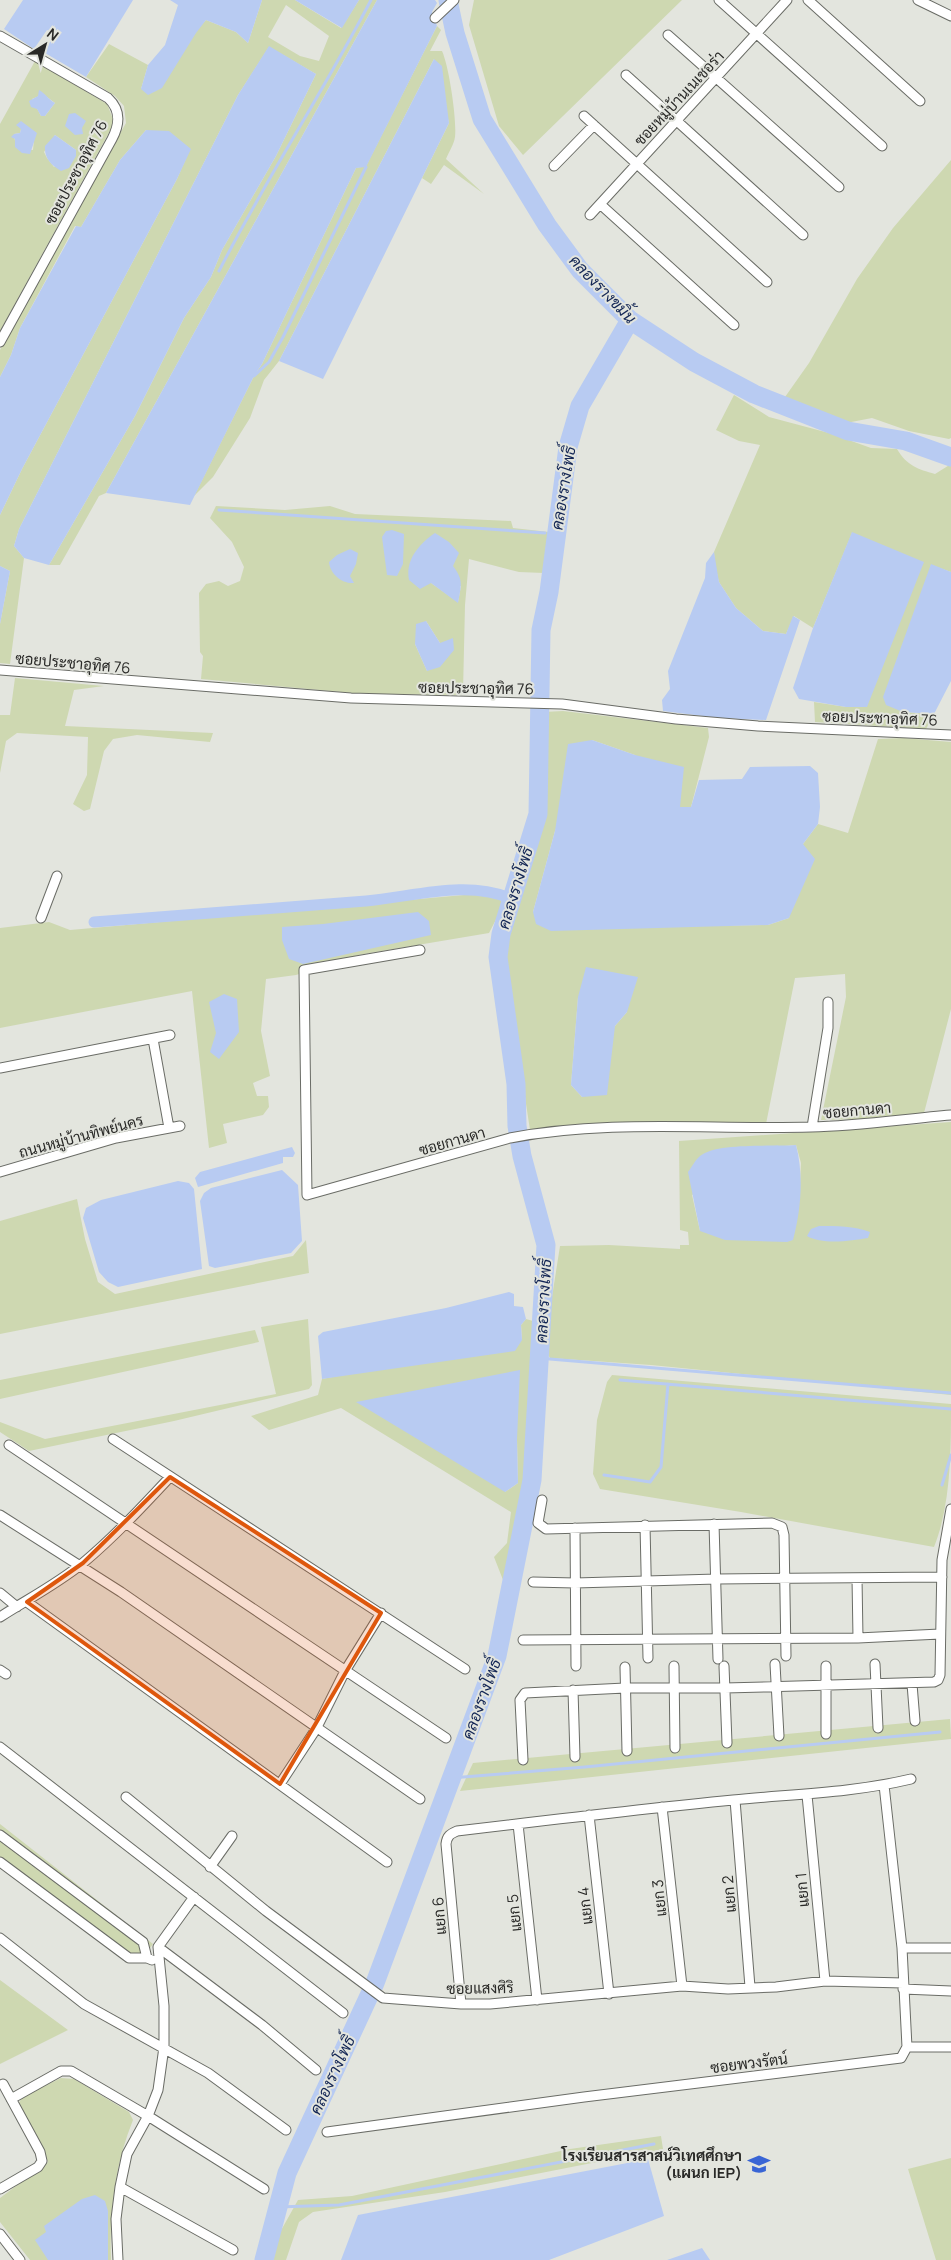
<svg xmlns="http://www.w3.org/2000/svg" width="951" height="2260" font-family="Manrope,Sarabun,sans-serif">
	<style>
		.green { fill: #ced8b1; fill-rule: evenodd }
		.water { fill: #b8cbf2 }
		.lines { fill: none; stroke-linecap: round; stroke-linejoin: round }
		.stream { stroke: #b8cbf2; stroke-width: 3 }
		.canal { stroke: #b8cbf2; stroke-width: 11 }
		.river { stroke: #b8cbf2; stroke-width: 19 }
		.minor-casing { stroke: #6a6c66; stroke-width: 11 }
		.minor { stroke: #fff; stroke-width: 9 }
		.marked { fill: #de570d; fill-opacity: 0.2; stroke: #de570d; stroke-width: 4; stroke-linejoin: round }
		.labels { text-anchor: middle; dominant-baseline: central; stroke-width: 4; stroke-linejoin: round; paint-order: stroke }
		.street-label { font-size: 15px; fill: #292927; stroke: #e3e5de }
		.poi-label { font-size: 15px; font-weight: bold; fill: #292927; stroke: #e3e5de; text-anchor: end }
		.water-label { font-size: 16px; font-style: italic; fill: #132655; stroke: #e3e5de }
	</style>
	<rect width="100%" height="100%" fill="#e3e5de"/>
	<!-- green -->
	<path class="green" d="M 262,0 L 295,0 L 341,28 L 359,0 L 377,0 L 106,493 L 99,496 L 60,565 L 49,565 L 135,416 L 184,318 L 211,277 L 222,250 L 276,156 L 316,74 L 269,47 L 238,95 L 19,529 L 14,546 L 24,558 L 10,664 L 0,663 L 0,624 L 10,571 L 0,566 L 0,515 L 22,469 L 177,179 L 190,149 L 146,130 L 120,160 L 81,227 L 75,226 L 20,328 L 11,355 L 0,377 L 0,350 L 69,223 L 126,123 L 124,106 L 115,96 L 86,77 L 109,44 L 148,65 L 141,89 L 206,20 L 236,32 L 248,43 ZM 286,5 L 329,36 L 319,61 L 300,56 L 268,37 Z
		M 474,0 L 682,0 L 523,155 L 499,126 L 469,25 Z
		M 437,26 L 441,30 L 430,51 L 442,51 C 449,66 457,120 455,137 C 454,144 449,152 446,159 L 484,194 L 444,165 L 431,184 L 422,178 L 449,123 L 434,59 L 279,361 L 264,380 L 250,418 L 213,477 L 194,496 L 254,376 L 262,364 L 356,168 L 366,166 Z
		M 35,61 L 107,104 L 113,119 L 112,127 L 0,331 L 0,124 ZM 39,96 L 47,97 L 55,103 L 45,116 L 41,116 L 32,99 ZM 21,129 L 34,140 L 33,150 L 16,148 L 14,134 L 20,133 ZM 55,135 L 76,150 L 54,167 L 47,158 L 44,152 Z
		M 951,160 L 951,438 L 949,439 L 909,431 L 872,418 L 846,423 L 785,397 L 809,363 L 857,279 L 893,228 Z
		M 734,395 L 769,417 L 829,433 L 871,448 L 897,449 C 907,466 918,469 935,474 L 951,464 L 951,572 L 931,565 L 903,712 L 934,714 L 926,729 L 815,722 L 814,702 L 846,707 L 852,533 L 813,628 L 794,616 L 786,634 L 763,631 L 736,608 L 719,582 L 715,566 L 714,552 L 760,445 L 739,441 L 716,430 Z
		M 216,506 L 285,510 L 330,506 L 355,514 L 511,521 L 513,528 L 549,532 L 544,573 L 519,572 L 469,559 L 465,605 L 463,692 L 461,695 L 363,694 L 201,679 L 203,656 L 200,652 L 199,593 L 206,584 L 219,581 L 228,586 L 240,581 L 244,567 L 232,542 L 210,518 ZM 431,583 L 461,586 L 458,602 ZM 426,621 L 440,643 L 427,671 L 415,644 Z
		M 15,678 L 104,686 L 74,690 L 65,726 L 213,733 L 210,742 L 137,735 L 113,739 L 104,751 L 90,809 L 84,811 L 73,804 L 87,775 L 88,737 L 17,733 L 6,741 L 0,773 L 0,715 L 10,715 Z
		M 563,711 L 708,728 L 709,737 L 691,807 L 679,807 L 635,755 L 592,740 L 555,831 L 533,912 L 636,927 L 768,925 L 789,918 L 803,844 L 818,824 L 848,833 L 878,739 L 904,738 L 951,742 L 951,1009 L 924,1113 L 862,1119 L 821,1120 L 846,997 L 845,974 L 795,978 L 766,1124 L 626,1124 L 530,1130 L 504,959 L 509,935 L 543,815 L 544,712 ZM 578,997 L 627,1012 L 615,1026 L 582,1097 L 571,1085 Z
		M 475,894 L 499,896 L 503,906 L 489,933 L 358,955 L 296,975 L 266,979 L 261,1031 L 270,1076 L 253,1083 L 257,1096 L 268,1096 L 269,1107 L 263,1115 L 223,1124 L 227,1143 L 209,1148 L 192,991 L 0,1028 L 0,928 L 49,922 L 70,930 Z
		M 951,1122 L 951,1395 L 651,1365 L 550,1358 L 544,1348 L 560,1246 L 609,1245 L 680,1249 L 680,1245 L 689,1245 L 688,1232 L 680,1230 L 679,1141 ZM 796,1145 L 801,1163 L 800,1183 L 700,1231 L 692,1195 L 773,1147 Z
		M 77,1199 L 85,1239 L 98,1282 L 115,1294 L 293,1256 L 306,1240 L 309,1273 L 0,1334 L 0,1221 Z
		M 308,1319 L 312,1385 L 309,1389 L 174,1421 L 29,1451 L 0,1432 L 0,1422 L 45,1439 L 276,1394 L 261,1327 Z
		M 526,1319 L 533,1321 L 527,1480 L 505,1585 L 494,1557 L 507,1543 L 511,1512 L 341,1408 L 269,1430 L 251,1416 L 318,1395 L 322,1379 L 522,1340 L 521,1325 ZM 517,1440 L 518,1483 L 505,1492 Z
		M 255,1330 L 259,1342 L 0,1399 L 0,1380 Z
		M 612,1375 L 951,1404 C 951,1452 951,1504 934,1547 L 741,1512 L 600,1489 L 593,1474 L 597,1420 L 607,1382 Z
		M 950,1719 L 951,1739 L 460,1791 L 473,1763 Z
		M 0,1824 L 153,1944 L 139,1963 L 0,1858 Z
		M 0,1980 L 68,2030 L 0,2064 Z
		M 61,2078 L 74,2079 L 129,2112 L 133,2120 C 115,2164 109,2213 111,2260 L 30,2260 L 0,2222 L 0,2198 L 48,2162 L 18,2105 L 22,2097 Z
		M 661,2136 L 663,2149 L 445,2192 L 313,2212 L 299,2222 L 286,2260 L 274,2260 L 274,2243 L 298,2200 L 352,2196 L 570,2149 Z
		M 951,2158 L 951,2260 L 936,2260 L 908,2169 Z"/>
	<!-- water -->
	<path class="water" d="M 23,0 L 133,0 L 86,77 L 45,53 L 54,33 L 47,30 L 34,49 L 4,29 Z
		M 170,0 L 262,0 L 248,43 L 236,32 L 206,20 L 196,33 L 162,88 L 148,95 L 141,89 L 148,65 L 165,45 L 178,5 Z
		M 295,0 L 359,0 L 342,28 Z
		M 377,0 L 435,0 L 437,3 L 432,12 L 437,26 L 366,167 L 356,168 L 262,364 L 254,376 L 190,505 L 106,493 Z
		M 269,46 L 316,74 L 276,156 L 222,250 L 211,277 L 184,318 L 135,416 L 49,565 L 24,558 L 14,546 L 19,529 L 238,95 Z
		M 434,59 L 442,66 L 449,123 L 335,355 L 323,379 L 279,361 Z
		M 39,90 C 46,94 48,99 55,103 L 45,116 L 41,116 L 37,109 L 31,107 L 29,101 L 38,96 Z
		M 75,113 L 86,121 L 82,128 L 83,134 L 75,135 L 65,126 L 69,114 Z
		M 21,121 L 37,133 L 30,154 L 22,153 L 15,147 L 15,139 L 11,137 L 14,134 L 20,133 L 21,129 L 16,125 Z
		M 146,130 L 169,131 L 191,149 L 177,179 L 22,469 L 0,515 L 0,377 L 11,355 L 20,328 L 76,226 L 81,227 L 120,160 Z
		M 55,135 L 76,150 L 76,156 L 69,168 L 61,171 C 51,165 44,158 45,146 Z
		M 392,530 L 404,534 L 403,564 L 397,576 L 387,575 L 382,537 L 386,531 Z
		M 852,532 L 924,562 L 867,707 L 846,707 L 799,699 L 793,688 L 813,628 Z
		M 435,533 L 449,542 L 459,553 L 453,566 C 464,580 461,586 458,603 L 431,583 L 420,589 L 409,580 C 405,560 419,544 435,533 Z
		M 350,549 L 358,553 L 356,564 L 350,576 L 354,583 C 342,584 330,574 329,562 L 337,555 Z
		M 714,552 L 719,582 L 736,608 L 763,631 L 786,634 L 793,616 L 800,620 L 766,720 L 719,718 L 663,711 L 662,700 L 670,689 L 668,671 L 705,578 L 706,563 Z
		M 931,564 L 951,572 L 951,681 L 934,714 L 903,712 L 886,705 L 883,697 Z
		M 0,566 L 10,571 L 0,624 Z
		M 426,621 L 440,643 L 453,638 L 454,650 L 440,667 L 427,671 L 415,644 L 416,624 Z
		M 592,740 L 635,755 L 684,767 L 680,807 L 691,807 L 699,780 L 742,779 L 750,767 L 810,766 L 818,773 L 820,807 L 818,824 L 803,844 L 815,859 L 789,918 L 768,925 L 551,931 L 536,924 L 533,912 L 555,831 L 568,744 Z
		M 418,912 L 429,921 L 431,935 L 303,964 L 289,959 L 282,940 L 282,927 L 323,924 Z
		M 586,967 L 638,977 L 627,1012 L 615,1026 L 607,1095 L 582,1097 L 571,1085 L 578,997 Z
		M 224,994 L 237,999 L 239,1032 L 219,1059 L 210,1052 L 216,1033 L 209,1002 Z
		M 796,1145 C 804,1175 801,1210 793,1240 L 787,1242 L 725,1240 L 700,1231 L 688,1172 C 692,1167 695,1160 700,1156 C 717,1142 772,1147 796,1145 Z
		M 292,1147 L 295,1153 L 293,1157 L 283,1157 L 283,1163 L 198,1187 L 195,1178 L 200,1172 Z
		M 282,1170 L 298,1185 L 302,1241 L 291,1253 L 215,1268 L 209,1266 L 200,1201 L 204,1193 L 211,1188 Z
		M 178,1181 L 189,1183 L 194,1189 L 202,1269 L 118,1287 L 108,1282 L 99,1272 L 83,1218 L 86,1208 L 101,1200 Z
		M 819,1226 C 837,1226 854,1226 870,1232 L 868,1238 C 851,1241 822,1245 807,1236 L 811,1229 Z
		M 509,1292 L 514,1294 L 514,1306 L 523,1307 L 526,1319 L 521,1325 L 522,1340 L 515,1351 L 322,1379 L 318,1336 L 323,1332 L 446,1308 Z
		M 520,1370 L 517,1440 L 518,1483 L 505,1492 L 356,1402 Z
		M 648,2159 L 664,2216 L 549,2260 L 341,2260 L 358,2215 Z
		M 95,2195 L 105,2201 L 108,2211 L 108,2260 L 48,2260 L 35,2240 L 46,2232 L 44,2226 L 82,2199 Z
		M 702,2248 L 710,2260 L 667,2260 Z"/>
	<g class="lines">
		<!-- stream -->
		<path class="stream" d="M 219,271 C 266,179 323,92 371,0
			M 254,376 L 269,362 L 283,337 L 366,167
			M 219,510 L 545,533
			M 554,535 L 555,535
			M 538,1358 L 951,1393
			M 620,1380 L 951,1409
			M 604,1475 L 650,1482 L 661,1467 L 668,1384
			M 942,1485 L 951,1455
			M 451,1778 L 585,1767 L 940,1732
			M 277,2207 L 339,2205 L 654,2144"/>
		<!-- canal -->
		<path class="canal" d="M 94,922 C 185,915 275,908 366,901 C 413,897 467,879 512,899"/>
		<!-- river -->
		<path class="river" d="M 448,0 L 455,33 L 482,119 L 547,225 L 580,270 L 630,320 L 694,362 L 754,394 L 848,431 L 906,441 L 951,457
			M 264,2260 L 287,2173 L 375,1983 L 497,1656 L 532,1480 L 546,1245 L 522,1156 L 517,1126 L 516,1084 L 498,957 L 501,934 L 538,814 L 541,630 L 549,592 L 568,447 L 580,406 L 630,320"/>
		<!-- minor casing -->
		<g class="minor-casing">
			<path id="minor" d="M 719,0 L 882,146
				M 808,0 L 920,101
				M 918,0 L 951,16
				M 435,18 L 454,0
				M 668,35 L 839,187
				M 0,36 L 108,98 C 121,110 120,124 112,139 L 0,342
				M 626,75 L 803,235
				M 584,116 L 767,282
				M 554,166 L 594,125
				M 600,204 L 734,325
				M 590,215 L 787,0
				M 0,670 L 351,698 L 562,704 L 676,719 L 758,726 L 951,735
				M 41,918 L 57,876
				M 420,950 L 304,970 L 307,1195 L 510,1138 C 609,1119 711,1130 811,1127 C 857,1126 904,1119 951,1115
				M 153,1039 L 169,1128
				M 0,1068 L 170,1035
				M 812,1127 L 828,1028 L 828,1002
				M 0,1172 L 116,1138 L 180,1126
				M 113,1439 L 465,1669
				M 9,1445 L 446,1738
				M 542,1500 L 538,1523 L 546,1529 L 772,1523 L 782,1527 L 784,1535 L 786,1656
				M 0,1515 L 121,1592 L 420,1799
				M 714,1524 L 718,1659
				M 645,1525 L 648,1658
				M 575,1528 L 576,1666
				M 857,1578 L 858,1638
				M 533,1582 L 575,1583 L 717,1579 L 942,1577
				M 0,1593 L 17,1607
				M 27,1602 L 387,1862
				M 0,1617 C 28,1599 57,1584 83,1563 C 114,1537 142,1507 170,1477
				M 523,1640 L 858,1638 L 940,1634
				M 775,1664 L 779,1736
				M 875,1664 L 878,1728
				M 674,1666 L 675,1748
				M 724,1666 L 727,1743
				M 625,1667 L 627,1751
				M 0,1670 L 6,1674
				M 912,1684 L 915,1721
				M 573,1690 L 575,1757
				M 826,1734 L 826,1666
				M 0,1747 L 343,2013
				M 523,1760 L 520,1700 L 525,1693 L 625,1688 L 725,1688 L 934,1682 L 938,1680 L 940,1675 L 942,1560 L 951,1509
				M 280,1784 L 316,1729 L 345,1671 L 381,1613
				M 807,1795 L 825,1981
				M 126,1797 L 266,1911 L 383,1998 L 461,2004 L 490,2004 L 682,1986 L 728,1989 L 776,1987 L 825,1981 L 903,1983
				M 735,1800 L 750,1987
				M 662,1807 L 682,1986
				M 589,1815 L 609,1994
				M 518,1824 L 537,2000
				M 0,1835 L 143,1942 L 147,1958
				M 0,1862 L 129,1958 L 147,1958 L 152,1960
				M 210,1867 L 232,1836
				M 0,1938 L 84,2004 L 208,2073 L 286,2130
				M 158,1947 L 262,2025 L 316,2070
				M 902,1948 L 951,1948
				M 903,1989 L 951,1991
				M 461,2004 L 446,1844 C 447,1836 450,1834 457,1831 C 549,1820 641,1809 733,1800 C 793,1794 852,1793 911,1779
				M 907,2047 L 951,2047
				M 11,2099 L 61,2071 L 71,2071 L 148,2116 L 264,2189
				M 327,2132 L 584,2097 L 901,2058 L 907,2047 L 902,1948 L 884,1785
				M 120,2187 L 233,2250
				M 0,2189 L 38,2167 L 42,2161 L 40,2152 L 3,2084
				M 0,2234 L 20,2260
				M 118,2260 L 116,2219 L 120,2187 L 127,2154 L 148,2116 L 158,2090 L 164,2047 L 164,2006 L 158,1947 L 194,1897"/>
		</g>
		<!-- minor -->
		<use href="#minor" class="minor"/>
	</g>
	<!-- marked area -->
	<path class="marked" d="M 170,1477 L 381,1613 L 280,1784 L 27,1602 L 83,1563 Z"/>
	<!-- icons -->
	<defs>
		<g id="school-bare" transform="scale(1.725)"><path d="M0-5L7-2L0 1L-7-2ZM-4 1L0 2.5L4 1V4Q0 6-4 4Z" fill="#3965d5" stroke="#e3e5de" stroke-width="2.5" paint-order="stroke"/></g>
	</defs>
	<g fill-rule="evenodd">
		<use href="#school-bare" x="759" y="2164"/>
	</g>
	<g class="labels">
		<!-- street labels -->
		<g class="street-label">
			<text transform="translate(679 98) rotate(-47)">ซอยหมู่บ้านเนเชอร่า</text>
			<text transform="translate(76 172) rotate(-62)">ซอยประชาอุทิศ 76</text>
			<text transform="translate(73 663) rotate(5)">ซอยประชาอุทิศ 76</text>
			<text transform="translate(476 688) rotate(1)">ซอยประชาอุทิศ 76</text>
			<text transform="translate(880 718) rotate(2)">ซอยประชาอุทิศ 76</text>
			<text transform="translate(857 1110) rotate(-5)">ซอยกานดา</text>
			<text transform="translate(81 1136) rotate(-15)">ถนนหมู่บ้านทิพย์นคร</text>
			<text transform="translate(452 1141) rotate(-16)">ซอยกานดา</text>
			<text transform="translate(802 1890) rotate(-95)">แยก 1</text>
			<text transform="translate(729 1894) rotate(-95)">แยก 2</text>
			<text transform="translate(659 1898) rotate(-96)">แยก 3</text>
			<text transform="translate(585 1906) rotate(-97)">แยก 4</text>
			<text transform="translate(514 1913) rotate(-96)">แยก 5</text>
			<text transform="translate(439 1916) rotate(-95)">แยก 6</text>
			<text transform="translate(480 1988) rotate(-1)">ซอยแสงศิริ</text>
			<text transform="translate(749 2063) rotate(-7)">ซอยพวงรัตน์</text>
		</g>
		<!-- poi labels -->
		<g class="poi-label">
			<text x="742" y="2155">โรงเรียนสารสาสน์วิเทศศึกษา<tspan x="742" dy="17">(แผนก IEP)</tspan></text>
		</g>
		<!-- water labels -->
		<g class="water-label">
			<text transform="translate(603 289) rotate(46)">คลองรางขมิ้น</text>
			<text transform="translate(563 488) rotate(-81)">คลองรางโพธิ์</text>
			<text transform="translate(515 888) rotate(-73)">คลองรางโพธิ์</text>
			<text transform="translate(543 1301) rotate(-87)">คลองรางโพธิ์</text>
			<text transform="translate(481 1699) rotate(-70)">คลองรางโพธิ์</text>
			<text transform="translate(332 2075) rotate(-65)">คลองรางโพธิ์</text>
		</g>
	</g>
	<!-- north arrow -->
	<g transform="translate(45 45) rotate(37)" stroke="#e3e5de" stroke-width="4" paint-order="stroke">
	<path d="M0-4L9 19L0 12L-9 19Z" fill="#292927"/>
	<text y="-8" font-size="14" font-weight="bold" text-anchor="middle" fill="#292927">N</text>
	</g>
</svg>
